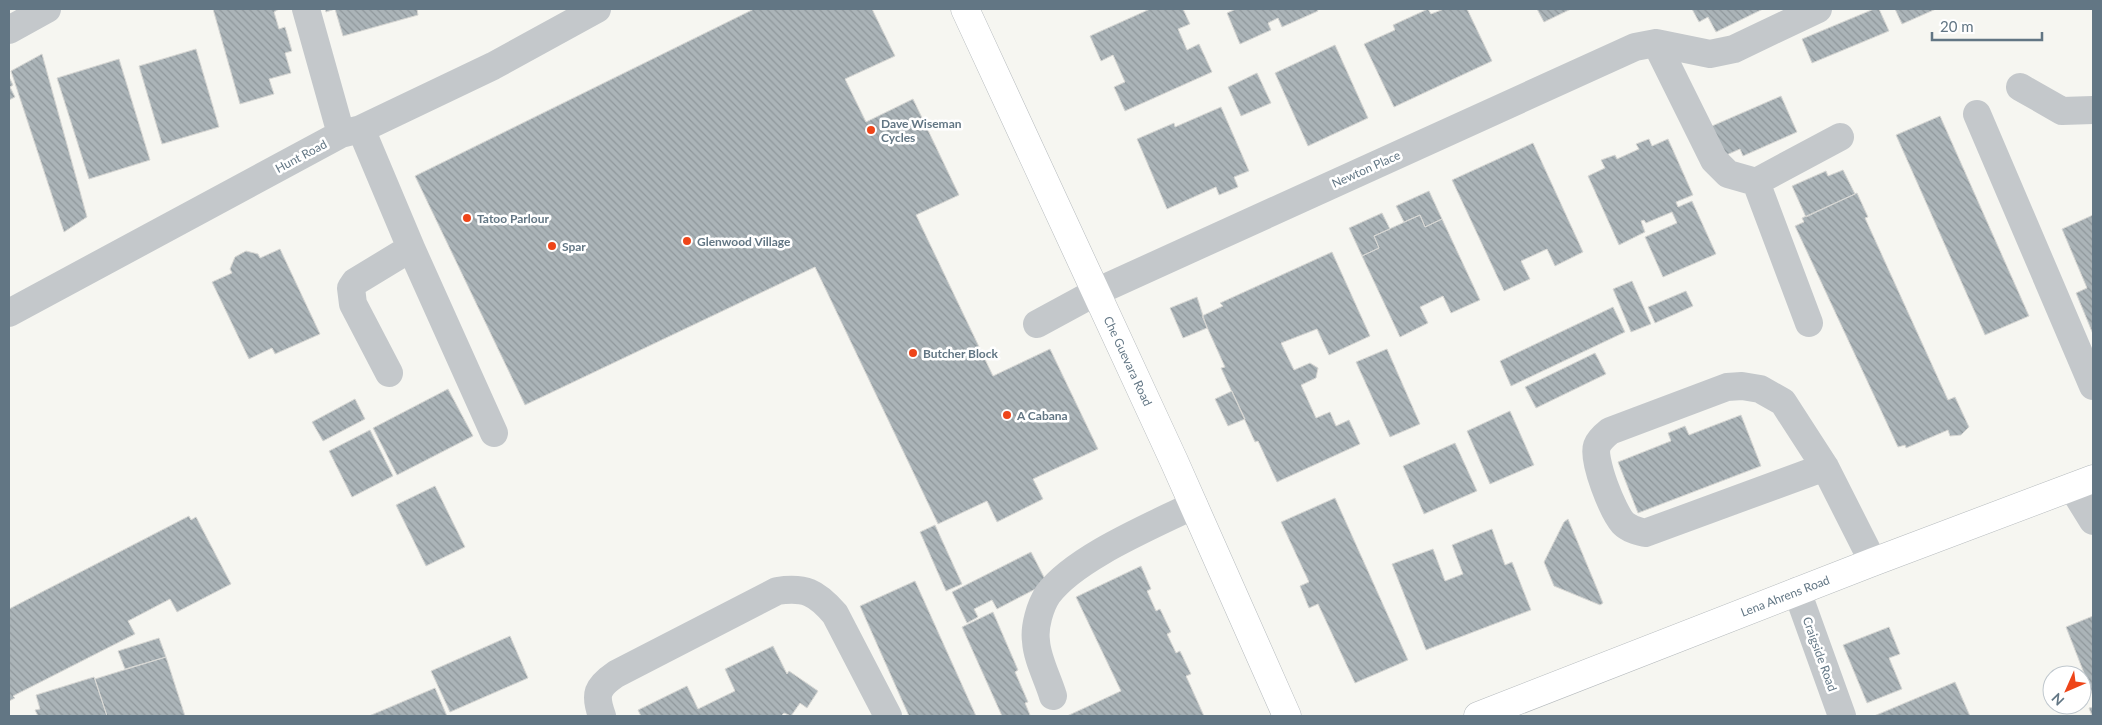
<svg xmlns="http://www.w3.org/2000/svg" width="2102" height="725" font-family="Lato,sans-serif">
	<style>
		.building { fill: url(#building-back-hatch); stroke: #d7d7d4 }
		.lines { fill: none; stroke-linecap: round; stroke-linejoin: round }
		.major-casing { stroke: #b5babd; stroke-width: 29 }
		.minor { stroke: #c4c8cb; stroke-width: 28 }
		.major { stroke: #fff; stroke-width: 28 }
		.poi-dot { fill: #ee4519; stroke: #fff; stroke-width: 2 }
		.labels { text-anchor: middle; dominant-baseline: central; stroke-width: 5; stroke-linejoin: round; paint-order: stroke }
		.poi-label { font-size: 12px; font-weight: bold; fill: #627684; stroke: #fff; text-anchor: start }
		.street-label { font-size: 12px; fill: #627684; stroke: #fff }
	</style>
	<defs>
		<pattern id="building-back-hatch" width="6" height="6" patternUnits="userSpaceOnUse" patternTransform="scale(1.25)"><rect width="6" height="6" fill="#abb4b8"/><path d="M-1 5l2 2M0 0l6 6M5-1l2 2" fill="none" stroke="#8f979b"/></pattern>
	</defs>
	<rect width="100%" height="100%" fill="#f6f6f1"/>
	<!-- building -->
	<path class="building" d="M 213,9 L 279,9 L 274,12 L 279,29 L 285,27 L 292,51 L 285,53 L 291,73 L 269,79 L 274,94 L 240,104 Z
		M 325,9 L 417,9 L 418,15 L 343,36 L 335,9 L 326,12 Z
		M 754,9 L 872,9 L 895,56 L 845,79 L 866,122 L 913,99 L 959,195 L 916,215 L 993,376 L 1050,349 L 1098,449 L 1033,479 L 1043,499 L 997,522 L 987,501 L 938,524 L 815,267 L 525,405 L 415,176 Z
		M 1150,9 L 1183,9 L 1190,24 L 1178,29 L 1187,50 L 1199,44 L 1212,72 L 1125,111 L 1114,87 L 1125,82 L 1113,55 L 1101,61 L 1090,36 Z
		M 1236,9 L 1317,9 L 1318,11 L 1282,27 L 1278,18 L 1268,23 L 1271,30 L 1240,44 L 1227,13 Z
		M 1428,9 L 1431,14 L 1444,9 L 1467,9 L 1492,61 L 1394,107 L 1364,44 L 1395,30 L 1393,25 Z
		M 1537,9 L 1571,9 L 1544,22 Z
		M 1692,9 L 1763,9 L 1716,32 L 1708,17 L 1699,22 Z
		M 1874,9 L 1879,9 L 1889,31 L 1812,63 L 1802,39 Z
		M 1895,9 L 1936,9 L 1902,24 Z
		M 1335,45 L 1368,118 L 1308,146 L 1275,73 Z
		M 196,49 L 219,127 L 162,144 L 139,66 Z
		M 42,54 L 87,217 L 64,232 L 11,71 Z
		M 119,59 L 150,160 L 89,179 L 57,78 Z
		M 1257,73 L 1271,103 L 1241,116 L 1228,87 Z
		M 9,77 L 13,85 L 10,87 L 15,97 L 9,100 Z
		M 1781,96 L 1797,132 L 1743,156 L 1740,149 L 1724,156 L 1712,126 Z
		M 1221,107 L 1249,171 L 1234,177 L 1238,187 L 1219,195 L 1216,187 L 1167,209 L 1137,139 L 1174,123 L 1175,127 Z
		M 1940,116 L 2029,316 L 1985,335 L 1896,135 Z
		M 1649,139 L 1652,146 L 1668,139 L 1693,195 L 1676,202 L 1678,207 L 1692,201 L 1716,254 L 1663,277 L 1645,237 L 1677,223 L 1672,212 L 1646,223 L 1644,220 L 1641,221 L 1645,232 L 1619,245 L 1588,176 L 1605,168 L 1601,160 L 1615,155 L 1617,159 L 1639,149 L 1636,144 Z
		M 1533,143 L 1583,252 L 1555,266 L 1547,249 L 1521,261 L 1530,279 L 1504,291 L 1452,180 Z
		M 1843,170 L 1855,194 L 1806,217 L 1792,186 L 1826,171 L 1828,176 Z
		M 1429,191 L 1442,219 L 1425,227 L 1420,215 L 1404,222 L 1396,206 Z
		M 1857,193 L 1868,217 L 1865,218 L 1948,400 L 1955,397 L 1969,427 L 1961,435 L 1950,436 L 1948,430 L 1906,448 L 1905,445 L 1898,447 L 1795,226 L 1804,222 L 1802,218 Z
		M 1382,213 L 1390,229 L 1374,236 L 1379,248 L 1362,256 L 1349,228 Z
		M 1420,215 L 1425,227 L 1442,219 L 1480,300 L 1451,313 L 1443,296 L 1420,307 L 1428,323 L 1400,337 L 1362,256 L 1379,248 L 1374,236 Z
		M 2093,215 L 2093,334 L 2076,293 L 2087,288 L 2062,229 Z
		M 280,249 L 320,334 L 275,354 L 272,348 L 249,359 L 212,282 L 232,273 L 230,269 L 235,257 L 246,251 L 258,254 L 260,258 Z
		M 1332,252 L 1370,336 L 1329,355 L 1317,329 L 1281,343 L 1294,370 L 1310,363 L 1318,368 L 1316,378 L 1301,385 L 1316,418 L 1330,412 L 1336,426 L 1349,420 L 1360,444 L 1277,482 L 1258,441 L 1255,442 L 1221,368 L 1225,367 L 1202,316 L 1223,306 L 1220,303 Z
		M 1632,281 L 1651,324 L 1631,332 L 1613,289 Z
		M 1686,291 L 1693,306 L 1655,323 L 1648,307 Z
		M 1197,297 L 1207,328 L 1183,338 L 1170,308 Z
		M 1613,307 L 1625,332 L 1511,386 L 1500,361 Z
		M 1387,349 L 1420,424 L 1390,437 L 1356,362 Z
		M 1595,353 L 1606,374 L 1536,408 L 1525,387 Z
		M 448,389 L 473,436 L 397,475 L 373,428 Z
		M 1232,391 L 1245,419 L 1228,426 L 1215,399 Z
		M 355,399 L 365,419 L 323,441 L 312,422 Z
		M 1510,411 L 1534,465 L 1490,484 L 1467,431 Z
		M 1741,415 L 1761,466 L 1638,513 L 1618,462 L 1671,441 L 1668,433 L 1685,426 L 1689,435 Z
		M 370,430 L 393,476 L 352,497 L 329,451 Z
		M 1455,443 L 1477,491 L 1424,514 L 1403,466 Z
		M 435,486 L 465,547 L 426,566 L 396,505 Z
		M 1335,498 L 1408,660 L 1355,683 L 1318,604 L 1309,608 L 1300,586 L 1309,582 L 1281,522 Z
		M 189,516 L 191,520 L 196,517 L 231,584 L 177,612 L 170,599 L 128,621 L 135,634 L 13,696 L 15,698 L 9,701 L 9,609 Z
		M 1568,519 L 1603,603 L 1600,605 L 1554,586 L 1544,562 L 1564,522 Z
		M 935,525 L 962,584 L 946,591 L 920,532 Z
		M 1492,529 L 1505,565 L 1512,562 L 1531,610 L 1426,650 L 1392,564 L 1433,549 L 1445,581 L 1463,574 L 1452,545 Z
		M 1031,552 L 1047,583 L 997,609 L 992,600 L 974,609 L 978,617 L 967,623 L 952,592 Z
		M 1141,566 L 1151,589 L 1147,591 L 1156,611 L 1160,609 L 1171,632 L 1167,634 L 1176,653 L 1180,651 L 1191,674 L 1186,676 L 1204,716 L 1067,716 L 1121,691 L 1076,597 Z
		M 915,581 L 976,716 L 909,716 L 860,606 Z
		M 993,612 L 1018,670 L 1015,672 L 1028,702 L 1025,703 L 1030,715 L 1027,716 L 1002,716 L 962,627 Z
		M 2093,616 L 2093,696 L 2066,627 Z
		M 1889,627 L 1900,654 L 1889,658 L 1902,689 L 1867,703 L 1843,645 Z
		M 510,636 L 528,678 L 450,712 L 431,671 Z
		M 159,638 L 166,657 L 125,669 L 118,651 Z
		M 773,646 L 787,674 L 789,671 L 818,691 L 807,708 L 800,703 L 791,716 L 784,713 L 781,716 L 641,716 L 638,710 L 687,686 L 698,709 L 735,691 L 725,669 Z
		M 166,657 L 185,716 L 107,716 L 95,679 Z
		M 94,677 L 107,716 L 38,716 L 35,710 L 40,709 L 36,695 Z
		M 1955,682 L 1970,716 L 1874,716 Z
		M 435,688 L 447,716 L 369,716 Z
		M 2093,707 L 2093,716 L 2092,716 L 2089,708 Z"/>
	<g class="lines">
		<!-- major casing -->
		<g class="major-casing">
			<path id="major" d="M 965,9 L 1174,461 L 1287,716
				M 1478,716 L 1873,562 L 2093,479"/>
		</g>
		<!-- minor -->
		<path class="minor" d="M 306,9 L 341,134
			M 9,30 L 47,9
			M 1656,43 L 1714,160 L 1728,174 L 1756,182 L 1809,323
			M 2020,87 L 2062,111 L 2093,110
			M 1977,114 L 2093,386
			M 361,129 L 411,248 L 355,282 L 351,288 L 353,304 L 389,373
			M 1756,182 L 1840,137
			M 411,248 L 494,433
			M 9,313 L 341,134 L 361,129 L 493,66 L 597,9
			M 1037,324 L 1096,292 L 1635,47 L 1656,43 L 1710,54 L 1734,49 L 1818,9
			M 1825,467 L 1645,533 C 1637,531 1629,529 1623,523 C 1613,512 1592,460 1597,446 C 1599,440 1605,435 1610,431 L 1727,387 L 1742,386 L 1760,389 L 1783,402 L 1825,467 L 1873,562
			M 2072,487 L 2093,521
			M 1797,591 L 1842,716
			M 1053,696 C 1048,679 1037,659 1036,641 C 1034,627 1040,606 1048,594 C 1076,557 1152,526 1194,505
			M 602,716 C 594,694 597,687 616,674 L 777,591 C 805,587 816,592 835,614 L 888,716"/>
		<!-- major -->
		<use href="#major" class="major"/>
	</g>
	<!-- markers -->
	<g class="poi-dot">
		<circle cx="871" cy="130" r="5"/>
		<circle cx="467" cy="218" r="5"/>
		<circle cx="687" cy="241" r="5"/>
		<circle cx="552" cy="246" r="5"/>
		<circle cx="913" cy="353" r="5"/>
		<circle cx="1007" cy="415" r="5"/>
	</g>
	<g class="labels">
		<!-- poi labels -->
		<g class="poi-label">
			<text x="881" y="123">Dave Wiseman<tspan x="881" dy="14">Cycles</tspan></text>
			<text x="477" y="218">Tatoo Parlour</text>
			<text x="697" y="241">Glenwood Village</text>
			<text x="562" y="246">Spar</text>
			<text x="923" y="353">Butcher Block</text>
			<text x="1017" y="415">A Cabana</text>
		</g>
		<!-- street labels -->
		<g class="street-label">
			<text transform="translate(301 156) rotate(-28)">Hunt Road</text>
			<text transform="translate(1366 169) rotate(-24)">Newton Place</text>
			<text transform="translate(1128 361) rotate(65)">Che Guevara Road</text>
			<text transform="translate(1785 596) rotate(-21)">Lena Ahrens Road</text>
			<text transform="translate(1820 654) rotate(70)">Craigside Road</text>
		</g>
	</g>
	<!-- border -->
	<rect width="2102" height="725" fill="none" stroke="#627684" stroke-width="20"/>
	<!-- north arrow -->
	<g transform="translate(2067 690) rotate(225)"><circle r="24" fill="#ffffff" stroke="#c0c8ce"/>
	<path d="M0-4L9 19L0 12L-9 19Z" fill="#ee4519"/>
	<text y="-8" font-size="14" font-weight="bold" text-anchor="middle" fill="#627684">N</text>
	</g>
	<!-- scale -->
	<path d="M1932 32v8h110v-8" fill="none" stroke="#627684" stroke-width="2.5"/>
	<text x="1940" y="32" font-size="15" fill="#627684" stroke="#ffffff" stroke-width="4" paint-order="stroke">20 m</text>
</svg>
